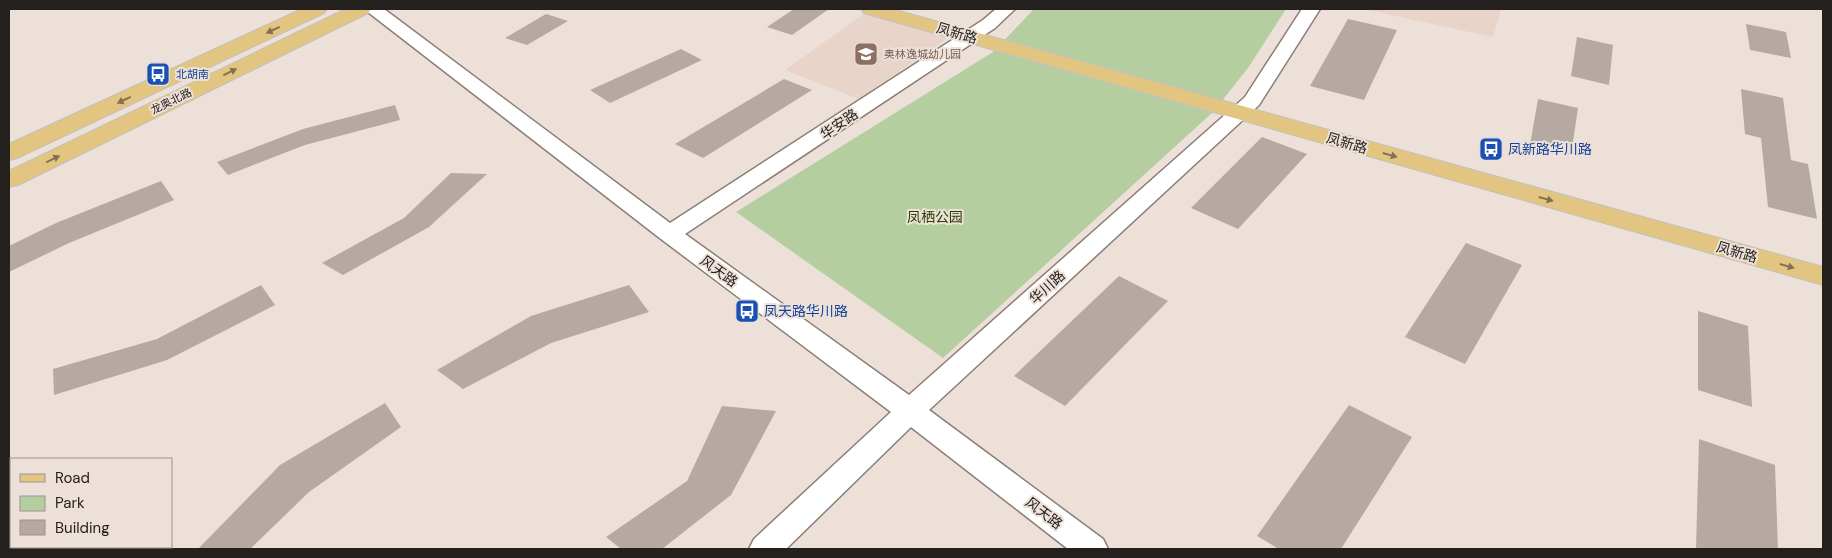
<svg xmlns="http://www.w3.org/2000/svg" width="1832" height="558" font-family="'DM Sans','Noto Sans SC',sans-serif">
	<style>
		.built { fill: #e8d4c8 }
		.green { fill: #b5cea0 }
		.building { fill: #b5a9a2 }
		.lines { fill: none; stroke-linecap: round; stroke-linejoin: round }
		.minor-casing { stroke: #8a7e77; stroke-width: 3 }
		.major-casing { stroke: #c2c1c0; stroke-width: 2 }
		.minor { fill: #fff; fill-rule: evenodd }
		.major { fill: #e2c581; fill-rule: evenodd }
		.oneway { fill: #83724f }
		.labels { text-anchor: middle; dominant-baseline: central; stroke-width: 4; stroke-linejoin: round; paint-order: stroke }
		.far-education-label { font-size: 11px; fill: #785e54; stroke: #ede0d8; text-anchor: start }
		.far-transit-label { font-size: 11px; fill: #164399; stroke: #ede0d8; text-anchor: start }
		.far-street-label { font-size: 11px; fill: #24201d; stroke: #ede0d8 }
		.street-label { font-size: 14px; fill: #24201d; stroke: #ede0d8 }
		.transit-label { font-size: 14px; fill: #164399; stroke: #ede0d8; text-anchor: start }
		.park-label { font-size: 14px; fill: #264101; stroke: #ede0d8 }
	</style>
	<rect width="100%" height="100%" fill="#ede0d8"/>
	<!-- built -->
	<path class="built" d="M 1363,9 L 1501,9 L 1493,37 Z
		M 865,13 L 948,38 L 859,99 L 785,70 Z"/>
	<!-- green -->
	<path class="green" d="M 1034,9 L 1286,9 L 1248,68 L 1213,112 L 943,358 L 736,212 L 993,52 Z"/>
	<!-- building -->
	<path class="building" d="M 794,9 L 829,9 L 792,35 L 767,27 Z
		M 546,14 L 568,21 L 527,45 L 505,38 Z
		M 1348,19 L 1397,30 L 1364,100 L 1310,86 Z
		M 1746,24 L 1786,32 L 1791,58 L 1750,50 Z
		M 1577,37 L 1613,45 L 1609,85 L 1571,76 Z
		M 681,49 L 702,60 L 610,103 L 590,90 Z
		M 784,79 L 812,90 L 703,158 L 675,144 Z
		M 1741,89 L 1783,98 L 1791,160 L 1808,164 L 1817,219 L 1768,207 L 1761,138 L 1745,134 Z
		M 1538,99 L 1578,108 L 1571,155 L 1530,145 Z
		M 395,105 L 400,120 L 305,145 L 228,175 L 217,162 L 303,129 Z
		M 1262,137 L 1307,154 L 1238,229 L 1191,208 Z
		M 451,173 L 487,174 L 429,227 L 343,275 L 322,263 L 404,218 Z
		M 161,181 L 174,200 L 69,243 L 9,272 L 9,246 L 56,223 Z
		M 1466,243 L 1522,265 L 1465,364 L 1405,337 Z
		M 1119,276 L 1168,301 L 1065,406 L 1014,376 Z
		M 261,285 L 275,305 L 167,360 L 54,395 L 53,369 L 157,339 Z
		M 629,285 L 649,312 L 551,343 L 463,389 L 437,370 L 531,316 Z
		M 1698,311 L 1748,326 L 1752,407 L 1698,390 Z
		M 385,403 L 401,427 L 309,492 L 250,549 L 198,549 L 280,465 Z
		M 1349,405 L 1412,437 L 1341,549 L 1279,549 L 1257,536 Z
		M 722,406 L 776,411 L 731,495 L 662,549 L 621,549 L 606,537 L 687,481 Z
		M 1699,439 L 1775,465 L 1778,549 L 1696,549 Z"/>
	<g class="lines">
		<!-- minor casing -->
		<g class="minor-casing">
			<path id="minor" d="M 364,9 L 384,9 L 670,223 L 983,20 L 996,9 L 1015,9 L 995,28 L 685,234 L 909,395 L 1245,97 L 1302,9 L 1320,9 L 1259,105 L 929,410 L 1103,539 L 1108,549 L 1068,549 L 911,427 L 786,549 L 749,549 L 754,539 L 891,412 L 661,239 Z
				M 9,512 L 11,512 L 11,547 L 39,547 L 40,549 L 9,549 Z"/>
		</g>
		<!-- major casing -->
		<g class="major-casing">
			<path id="major" d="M 302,9 L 327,9 L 324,13 L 17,158 L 9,160 L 9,144 Z
				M 346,9 L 371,9 L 368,13 L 18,185 L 9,187 L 9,171 Z
				M 861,9 L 892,9 L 1823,267 L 1823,285 L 864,13 Z"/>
		</g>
		<!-- minor -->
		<use href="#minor" class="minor"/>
		<!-- major -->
		<use href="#major" class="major"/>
	</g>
	<!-- one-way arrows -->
	<defs><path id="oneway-solid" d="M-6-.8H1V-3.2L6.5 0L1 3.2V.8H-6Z" transform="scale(1.25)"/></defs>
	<g class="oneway">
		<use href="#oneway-solid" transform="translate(273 30) rotate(155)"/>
		<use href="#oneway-solid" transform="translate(230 72) rotate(-26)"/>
		<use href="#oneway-solid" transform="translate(124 100) rotate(155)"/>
		<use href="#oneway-solid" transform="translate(1390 155) rotate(16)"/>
		<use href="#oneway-solid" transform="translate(53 159) rotate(-26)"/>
		<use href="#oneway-solid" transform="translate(1546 199) rotate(16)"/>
		<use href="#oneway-solid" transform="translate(1787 266) rotate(16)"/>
	</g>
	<!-- icons -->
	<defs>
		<g id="school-square" transform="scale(1.25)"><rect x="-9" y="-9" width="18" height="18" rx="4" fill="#8d6e63" stroke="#ede0d8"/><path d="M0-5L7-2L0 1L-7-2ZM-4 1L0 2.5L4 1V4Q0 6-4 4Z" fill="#fff"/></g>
		<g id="bus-square" transform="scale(1.25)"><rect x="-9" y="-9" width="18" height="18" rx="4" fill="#1a4fb4" stroke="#ede0d8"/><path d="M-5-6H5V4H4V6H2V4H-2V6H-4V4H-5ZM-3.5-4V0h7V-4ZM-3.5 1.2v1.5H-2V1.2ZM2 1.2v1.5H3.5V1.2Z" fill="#fff"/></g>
	</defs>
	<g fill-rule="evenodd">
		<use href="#school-square" x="866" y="54"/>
		<use href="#bus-square" x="158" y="74"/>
		<use href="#bus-square" x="1491" y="149"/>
		<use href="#bus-square" x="747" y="311"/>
	</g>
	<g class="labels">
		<!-- far-education labels -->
		<g class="far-education-label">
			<text x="884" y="54">奥林逸城幼儿园</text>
		</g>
		<!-- far-transit labels -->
		<g class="far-transit-label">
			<text x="176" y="74">北胡南</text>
		</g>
		<!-- far-street labels -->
		<g class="far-street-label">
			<text transform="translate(171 101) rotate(-26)">龙奥北路</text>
		</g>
		<!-- street labels -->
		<g class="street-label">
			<text transform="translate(957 33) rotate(16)">凤新路</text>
			<text transform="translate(839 124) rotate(-34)">华安路</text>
			<text transform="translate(1347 143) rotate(16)">凤新路</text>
			<text transform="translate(1737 252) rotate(16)">凤新路</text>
			<text transform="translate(719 271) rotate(36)">风天路</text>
			<text transform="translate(1047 287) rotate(-42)">华川路</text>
			<text transform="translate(1044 513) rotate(37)">风天路</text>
		</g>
		<!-- transit labels -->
		<g class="transit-label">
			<text x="1508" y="149">凤新路华川路</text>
			<text x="764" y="311">凤天路华川路</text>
		</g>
		<!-- park labels -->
		<g class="park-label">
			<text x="935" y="217">凤栖公园</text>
		</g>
	</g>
	<!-- border -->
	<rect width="1832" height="558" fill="none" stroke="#24201d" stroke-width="20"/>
	<!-- legend -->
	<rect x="10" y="458" width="162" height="90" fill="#ede0d8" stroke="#9d938d"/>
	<rect x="20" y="474" width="25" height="8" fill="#e2c581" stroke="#9d938d"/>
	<text x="55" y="483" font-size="15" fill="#24201d">Road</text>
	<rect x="20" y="496" width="25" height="15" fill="#b5cea0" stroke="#9d938d"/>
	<text x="55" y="508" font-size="15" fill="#24201d">Park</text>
	<rect x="20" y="520" width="25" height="15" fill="#b5a9a2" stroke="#9d938d"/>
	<text x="55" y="533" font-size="15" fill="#24201d">Building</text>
</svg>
